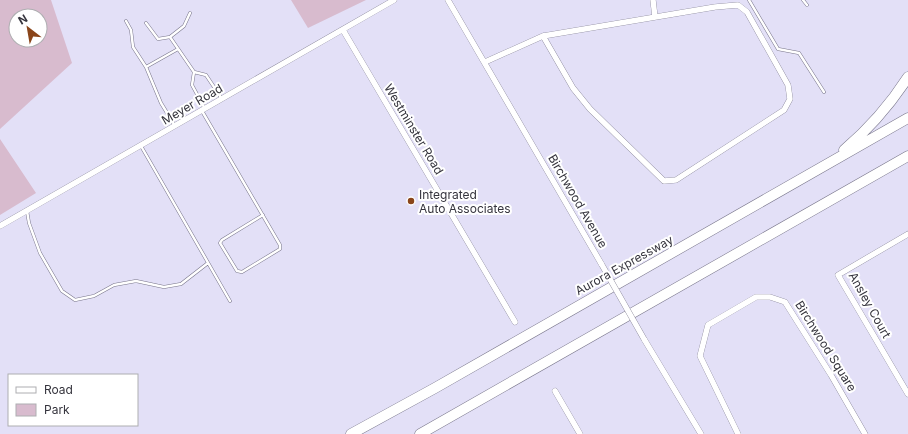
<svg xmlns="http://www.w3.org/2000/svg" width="908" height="434" font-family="Inter,sans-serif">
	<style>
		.green { fill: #d8bbce; fill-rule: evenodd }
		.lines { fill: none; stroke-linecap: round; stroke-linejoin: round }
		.service-casing { stroke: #78758a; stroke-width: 3.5 }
		.minor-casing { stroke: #78758a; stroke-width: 6 }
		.motorway-casing { stroke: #78758a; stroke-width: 11 }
		.service { stroke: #fff; stroke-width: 2.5 }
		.minor { stroke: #fff; stroke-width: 5.5 }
		.motorway { stroke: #fff; stroke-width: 10 }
		.minor-bridge-casing { stroke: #78758a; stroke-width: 6; stroke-linecap: butt }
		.minor-bridge { stroke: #fff; stroke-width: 5.5 }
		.poi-dot { fill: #8a451a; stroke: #fff; stroke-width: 1.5 }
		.labels { text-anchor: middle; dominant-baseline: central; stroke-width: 4; stroke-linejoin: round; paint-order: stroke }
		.street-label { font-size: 12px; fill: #35343d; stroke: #fff }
		.poi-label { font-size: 12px; fill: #35343d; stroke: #fff; text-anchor: start }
	</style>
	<rect width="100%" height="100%" fill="#e3e0f7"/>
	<!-- green -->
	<path class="green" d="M 0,0 L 51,0 L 72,63 L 0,129 ZM 16,16 L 40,16 L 40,40 L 16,40 Z
		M 291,0 L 366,0 L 308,28 Z
		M 0,139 L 36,193 L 0,215 Z"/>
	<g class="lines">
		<!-- service casing -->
		<g class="service-casing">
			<path id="service" d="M 749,0 L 778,49 L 799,53 L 824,92
				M 803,0 L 807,5
				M 126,21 L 131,30 L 133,47 L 146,67 L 178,49
				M 146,23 L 158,39 L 170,37 L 194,72
				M 170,37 L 184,26 L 190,13
				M 146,67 L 161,103 L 175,126
				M 205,109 L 192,85 L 194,72 L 206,75 L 222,99
				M 202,111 L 280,245 L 280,249 L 242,272 L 237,271 L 220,243 L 222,240 L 263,215
				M 141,146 L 230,301
				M 27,211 L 29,223 L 40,253 L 62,291 L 75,300 L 94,296 L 114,285 L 136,281 L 164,287 L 181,284 L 208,263"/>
		</g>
		<!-- minor casing -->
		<g class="minor-casing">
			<path id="minor" d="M 448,0 L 602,265
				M 653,0 L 655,17
				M 343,30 L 515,322
				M 485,62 L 543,36 L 715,7 L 738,5 L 747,12 L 788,85 L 790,99 L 784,110 L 676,180 L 664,181 L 590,109 L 573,88 L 543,36
				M 0,226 L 394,0
				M 908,234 L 838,275 L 908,394
				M 644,339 L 701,434
				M 555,391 L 580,434
				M 738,434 L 700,356 L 708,325 L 756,297 L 770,297 L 785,302 L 831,375 L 865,434"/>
		</g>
		<!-- motorway casing -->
		<g class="motorway-casing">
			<path id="motorway" d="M 844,150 C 870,128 890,105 908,77
				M 351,434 L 435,388 L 908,118
				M 420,434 L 908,156"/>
		</g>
		<!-- service -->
		<use href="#service" class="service"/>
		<!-- minor -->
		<use href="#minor" class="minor"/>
		<!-- motorway -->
		<use href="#motorway" class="motorway"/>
		<!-- minor-bridge casing -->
		<g class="minor-bridge-casing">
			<path id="minor-bridge" d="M 602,265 L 644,339"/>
		</g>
		<!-- minor-bridge -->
		<use href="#minor-bridge" class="minor-bridge"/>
	</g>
	<!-- markers -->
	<circle class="poi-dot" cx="411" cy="201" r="4"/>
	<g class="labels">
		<!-- street labels -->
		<g class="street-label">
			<text transform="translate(192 104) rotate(-30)">Meyer Road</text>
			<text transform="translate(414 129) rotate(59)">Westminster Road</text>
			<text transform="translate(578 201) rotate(60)">Birchwood Avenue</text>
			<text transform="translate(624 265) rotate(-29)">Aurora Expressway</text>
			<text transform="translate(870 305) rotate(61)">Ansley Court</text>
			<text transform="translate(826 346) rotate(58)">Birchwood Square</text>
		</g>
		<!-- poi labels -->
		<g class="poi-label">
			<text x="419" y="194">Integrated<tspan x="419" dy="14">Auto Associates</tspan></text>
		</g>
	</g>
	<!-- legend -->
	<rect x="8" y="374" width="130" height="52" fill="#ffffff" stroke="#aeaeb1"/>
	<rect x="16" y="387" width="20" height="6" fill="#ffffff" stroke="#aeaeb1"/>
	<text x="44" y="394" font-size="12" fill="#35343d">Road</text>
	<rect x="16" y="404" width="20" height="12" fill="#d8bbce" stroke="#aeaeb1"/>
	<text x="44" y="414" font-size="12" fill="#35343d">Park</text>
	<!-- north arrow -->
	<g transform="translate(28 28) rotate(329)"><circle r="19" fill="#ffffff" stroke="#aeaeb1"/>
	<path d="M0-3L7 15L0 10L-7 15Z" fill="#8a451a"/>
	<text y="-6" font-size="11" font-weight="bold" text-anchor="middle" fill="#35343d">N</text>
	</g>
</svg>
